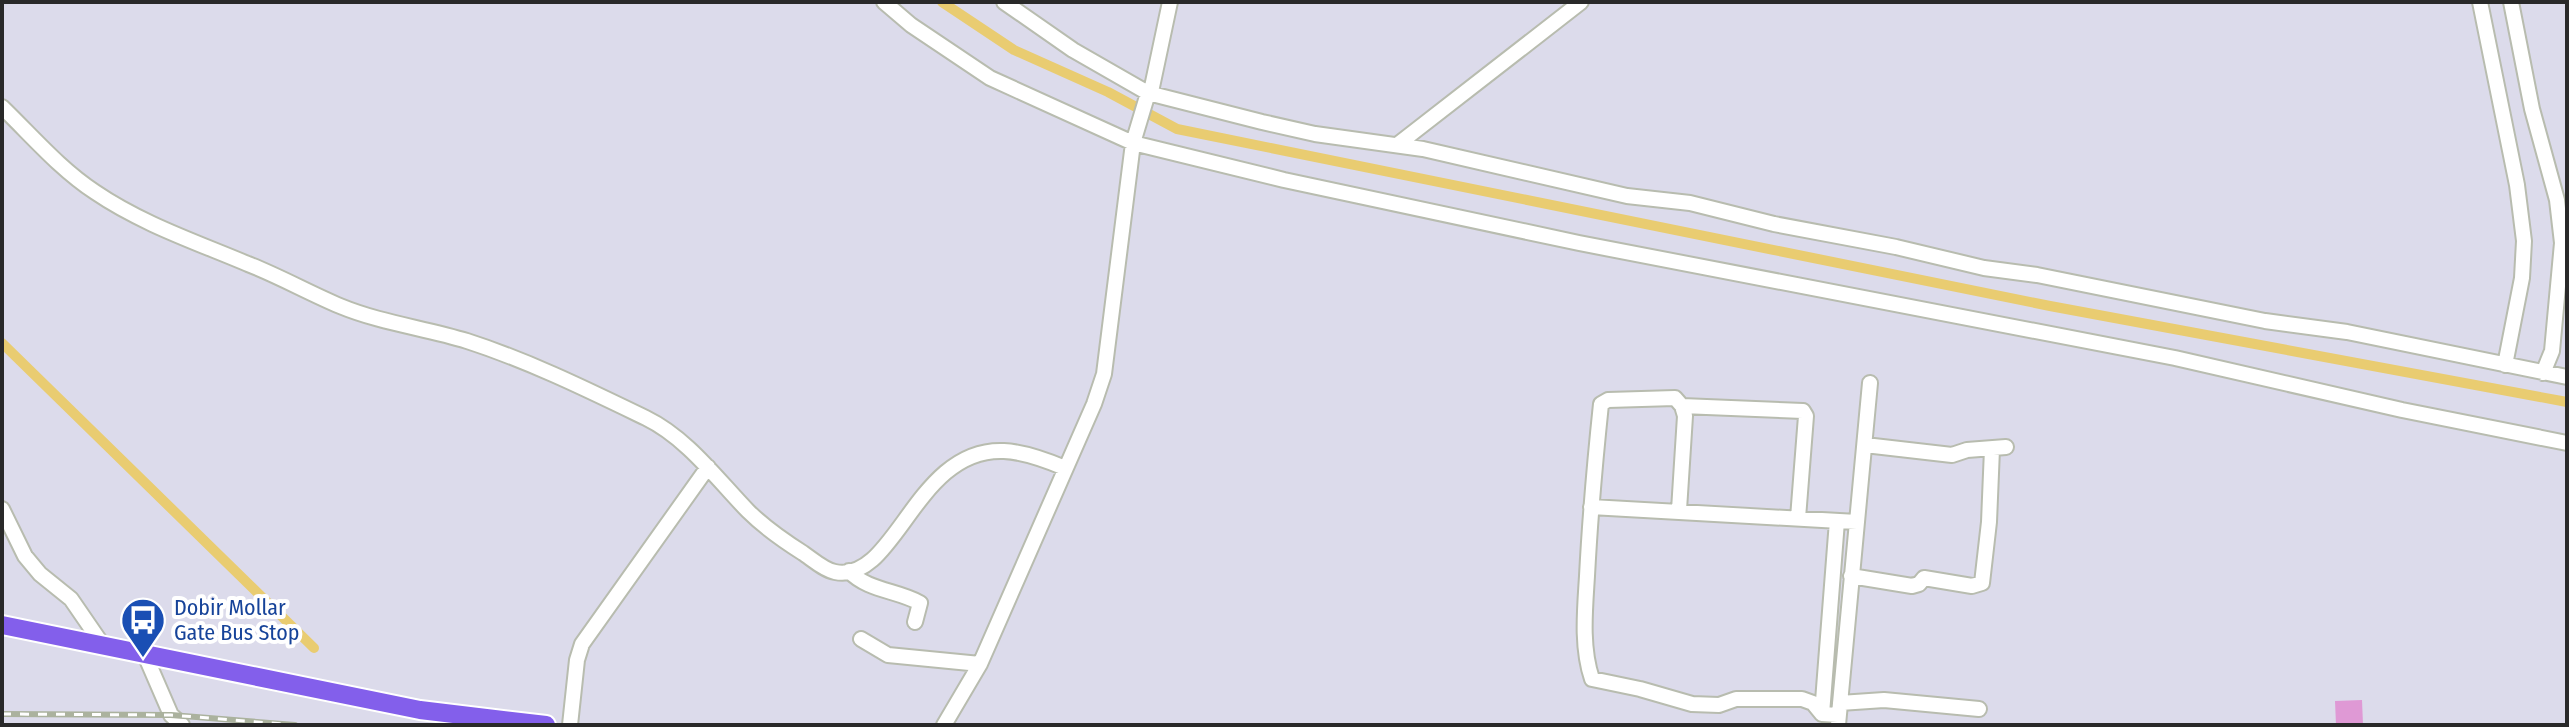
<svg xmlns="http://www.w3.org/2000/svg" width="2569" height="727" font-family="'Fira Sans Condensed',sans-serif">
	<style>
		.green { fill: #df99d5 }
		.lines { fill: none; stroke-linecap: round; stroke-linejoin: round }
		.canal { stroke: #e9cc71; stroke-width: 10 }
		.minor-casing { stroke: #b8bcaf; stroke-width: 18 }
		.major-casing { stroke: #fff; stroke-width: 22 }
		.minor { stroke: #fff; stroke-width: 14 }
		.major { stroke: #835feb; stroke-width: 18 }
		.rail-casing { stroke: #abb29e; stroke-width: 6 }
		.rail { stroke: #fff; stroke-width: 3; stroke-dasharray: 9; stroke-linecap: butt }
		.labels { text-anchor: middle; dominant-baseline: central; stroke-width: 8; stroke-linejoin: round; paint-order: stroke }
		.transit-label { font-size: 22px; fill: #164399; stroke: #fff; text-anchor: start }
	</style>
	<rect width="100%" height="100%" fill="#dcdbeb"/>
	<!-- green -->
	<path class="green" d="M 2362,700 L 2363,725 L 2336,725 L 2335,701 Z"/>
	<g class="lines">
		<!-- canal -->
		<path class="canal" d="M 942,2 L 1014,50 L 1108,92 L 1177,129 L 2050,306 L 2567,402
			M 2,343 L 314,648"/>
		<!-- minor casing -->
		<g class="minor-casing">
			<path id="minor" d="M 884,2 L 911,25 L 990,78 L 1133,143 L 1284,180 L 1579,243 L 2175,358 L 2402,410 L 2567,443
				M 1004,2 L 1073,50 L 1148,93 L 1262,122 L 1315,134 L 1423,149 L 1627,196 L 1690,203 L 1774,224 L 1896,247 L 1984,268 L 2037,275 L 2265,321 L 2347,332 L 2567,377
				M 2480,2 L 2517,185 L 2524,241 L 2522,278 L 2505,365
				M 2511,2 L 2532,109 L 2557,200 L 2562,243 L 2552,351 L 2543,373
				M 2,107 C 32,136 60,169 95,192 C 142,224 196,242 248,264 C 279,276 309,293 340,306 C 381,323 425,328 467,341 C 529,361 588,390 646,418 C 687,438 717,479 748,511 C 764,527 784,541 803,553 C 812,559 824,570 835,572 C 896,584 915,447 1004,451 C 1025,452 1046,460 1065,468
				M 1397,145 L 1581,2
				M 1682,406 L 1803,411 L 1806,416 L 1798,518
				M 1865,445 L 1952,455 L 1967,450 L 2006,447
				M 1591,507 L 1857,522
				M 2,509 L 25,556 L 40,574 L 71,599 L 104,647
				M 1679,510 L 1685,416 L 1682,406 L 1675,398 L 1608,400 L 1601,404 C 1595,461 1590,518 1587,576 C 1585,609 1581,647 1592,679 L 1640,689 L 1692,704 L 1719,705 L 1736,699 L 1802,699 L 1813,703 L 1822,714 L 1838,715
				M 849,571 C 868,591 897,590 920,603 L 915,622
				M 1851,576 L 1912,586 L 1919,584 L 1924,578 L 1972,586 L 1982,583 L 1989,522 L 1992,449
				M 861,639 L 888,655 L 980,664
				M 145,655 L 171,715 L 182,725
				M 1840,703 L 1884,700 L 1979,709
				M 1822,714 L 1837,521
				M 570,725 L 577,660 L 582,644 L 708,467
				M 944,725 L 980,664 L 1094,404 L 1104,374 L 1133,143 L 1148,93 L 1152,87 L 1170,2
				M 1838,725 L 1870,383"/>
		</g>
		<!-- major casing -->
		<g class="major-casing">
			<path id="major" d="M 2,625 L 420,710 L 546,725"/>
		</g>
		<!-- minor -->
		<use href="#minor" class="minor"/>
		<!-- major -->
		<use href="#major" class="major"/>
		<!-- rail casing -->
		<g class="rail-casing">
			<path id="rail" d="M 2,714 L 171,715 L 295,725"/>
		</g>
		<!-- rail -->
		<use href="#rail" class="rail"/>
	</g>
	<!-- icons -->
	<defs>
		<g id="bus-pin" transform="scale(2.3)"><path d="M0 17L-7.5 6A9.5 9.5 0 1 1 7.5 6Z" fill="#1a4fb4" stroke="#fff"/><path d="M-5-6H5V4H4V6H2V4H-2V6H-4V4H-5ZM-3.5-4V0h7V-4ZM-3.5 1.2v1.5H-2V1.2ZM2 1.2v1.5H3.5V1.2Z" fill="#fff"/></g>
	</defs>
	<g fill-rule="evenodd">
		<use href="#bus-pin" x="143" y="620"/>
	</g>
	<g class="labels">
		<!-- transit labels -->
		<g class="transit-label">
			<text x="174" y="607">Dobir Mollar<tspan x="174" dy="25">Gate Bus Stop</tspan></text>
		</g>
	</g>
	<!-- border -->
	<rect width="2569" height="727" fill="none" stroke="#292929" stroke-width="8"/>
</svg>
